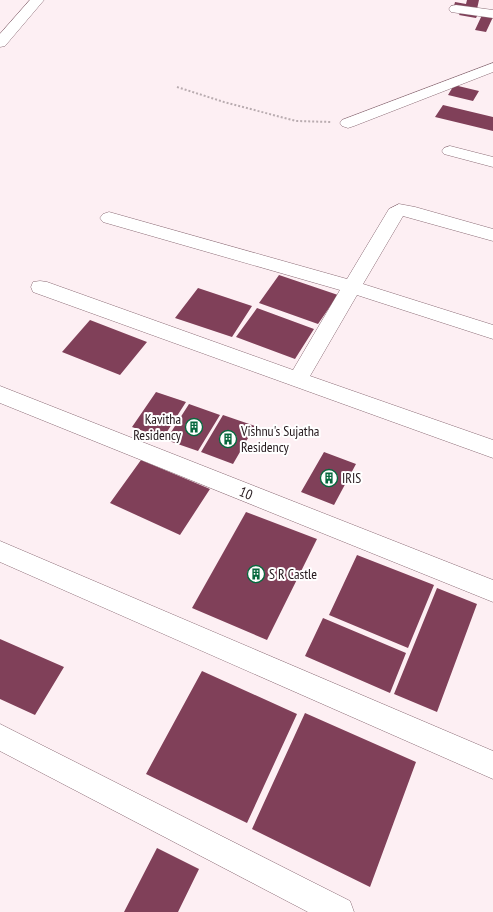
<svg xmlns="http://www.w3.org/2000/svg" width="493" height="912" font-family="'PT Sans Narrow',sans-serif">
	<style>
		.building { fill: #804059 }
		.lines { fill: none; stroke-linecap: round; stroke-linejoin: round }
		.street-casing { stroke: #8c6d77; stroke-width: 1 }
		.secondary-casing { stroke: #8c6d77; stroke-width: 1 }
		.path { stroke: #b9acb0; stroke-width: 2; stroke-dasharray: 2 2; stroke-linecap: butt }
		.street { fill: #fff; fill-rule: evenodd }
		.secondary { fill: #fff; fill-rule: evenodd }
		.labels { text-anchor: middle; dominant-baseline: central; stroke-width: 4; stroke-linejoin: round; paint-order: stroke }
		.poi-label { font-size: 14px; fill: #24181c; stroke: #fff; text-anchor: start }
		.street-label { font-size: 14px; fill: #24181c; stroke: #fff }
	</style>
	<rect width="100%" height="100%" fill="#fdeff3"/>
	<!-- building -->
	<path class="building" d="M 467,0 L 479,0 L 477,9 L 454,6 L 455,2 L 466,4 Z
		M 461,11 L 478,14 L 476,18 L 459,15 Z
		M 482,15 L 493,17 L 486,32 L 475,30 Z
		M 454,85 L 479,91 L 473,101 L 448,95 Z
		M 443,105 L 493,117 L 493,131 L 435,117 Z
		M 279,275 L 338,295 L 318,324 L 259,303 Z
		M 198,288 L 252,306 L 232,337 L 175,318 Z
		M 257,308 L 314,329 L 295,359 L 236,337 Z
		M 90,320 L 147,342 L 120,375 L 62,352 Z
		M 156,392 L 186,402 L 163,438 L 132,427 Z
		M 189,404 L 220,415 L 198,451 L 166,440 Z
		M 223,415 L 255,426 L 233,464 L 201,452 Z
		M 324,452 L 356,464 L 334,505 L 301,492 Z
		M 141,460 L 210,489 L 180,535 L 110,503 Z
		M 246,512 L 317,539 L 267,640 L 192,608 Z
		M 357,555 L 434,585 L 408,648 L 329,615 Z
		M 437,588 L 477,604 L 437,712 L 394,694 Z
		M 323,618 L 406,653 L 390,693 L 305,656 Z
		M 0,639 L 64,667 L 35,715 L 0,699 Z
		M 202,671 L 297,714 L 247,823 L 146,774 Z
		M 305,713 L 416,762 L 370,887 L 252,829 Z
		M 157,848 L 199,869 L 178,912 L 124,912 Z"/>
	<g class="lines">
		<!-- street casing -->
		<g class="street-casing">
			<path id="street" d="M 456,5 L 493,10 L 493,18 L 451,12 L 449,9 L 451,6 Z
				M 493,63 L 493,72 L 354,126 L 348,128 L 342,126 L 340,123 L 342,120 Z
				M 450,146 L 493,157 L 493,167 L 444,154 L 442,151 L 444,148 Z
				M 399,204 L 415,207 L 493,229 L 493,241 L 403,216 L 363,284 L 493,325 L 493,339 L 357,295 L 310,376 L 493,440 L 493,458 L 33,292 L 31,287 L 33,282 L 40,281 L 47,282 L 293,370 L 340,290 L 103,222 L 100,218 L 103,214 L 109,212 L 347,279 L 389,209 Z
				M 0,386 L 493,580 L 493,602 L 0,403 Z
				M 0,541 L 493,751 L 493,779 L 0,562 Z
				M 0,724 L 350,901 L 354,912 L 308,912 L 0,751 Z"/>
		</g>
		<!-- secondary casing -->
		<g class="secondary-casing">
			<path id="secondary" d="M 30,0 L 44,0 L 5,46 L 0,47 L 0,34 Z"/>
		</g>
		<!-- path -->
		<path class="path" d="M 177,87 L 224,102 L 296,121 L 331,122"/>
		<!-- street -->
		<use href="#street" class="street"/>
		<!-- secondary -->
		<use href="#secondary" class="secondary"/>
	</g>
	<!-- icons -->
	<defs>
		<g id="building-ring" transform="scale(0.9)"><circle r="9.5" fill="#fff" stroke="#06683d" stroke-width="1.5"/><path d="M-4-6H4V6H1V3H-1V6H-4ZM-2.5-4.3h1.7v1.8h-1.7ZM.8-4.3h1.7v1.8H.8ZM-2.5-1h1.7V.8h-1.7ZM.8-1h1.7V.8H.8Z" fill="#06683d"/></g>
	</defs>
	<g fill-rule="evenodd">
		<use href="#building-ring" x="194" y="427"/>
		<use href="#building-ring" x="228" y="439"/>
		<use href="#building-ring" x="329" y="478"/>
		<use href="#building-ring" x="256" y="574"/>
	</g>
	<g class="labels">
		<!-- poi labels -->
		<g class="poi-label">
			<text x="181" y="419" text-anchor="end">Kavitha<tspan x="181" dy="16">Residency</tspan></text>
			<text x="241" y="431">Vishnu's Sujatha<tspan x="241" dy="16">Residency</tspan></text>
			<text x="342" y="478">IRIS</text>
			<text x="269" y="574">S R Castle</text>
		</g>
		<!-- street labels -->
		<g class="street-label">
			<text transform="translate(246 493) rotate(22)">10</text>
		</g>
	</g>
</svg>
